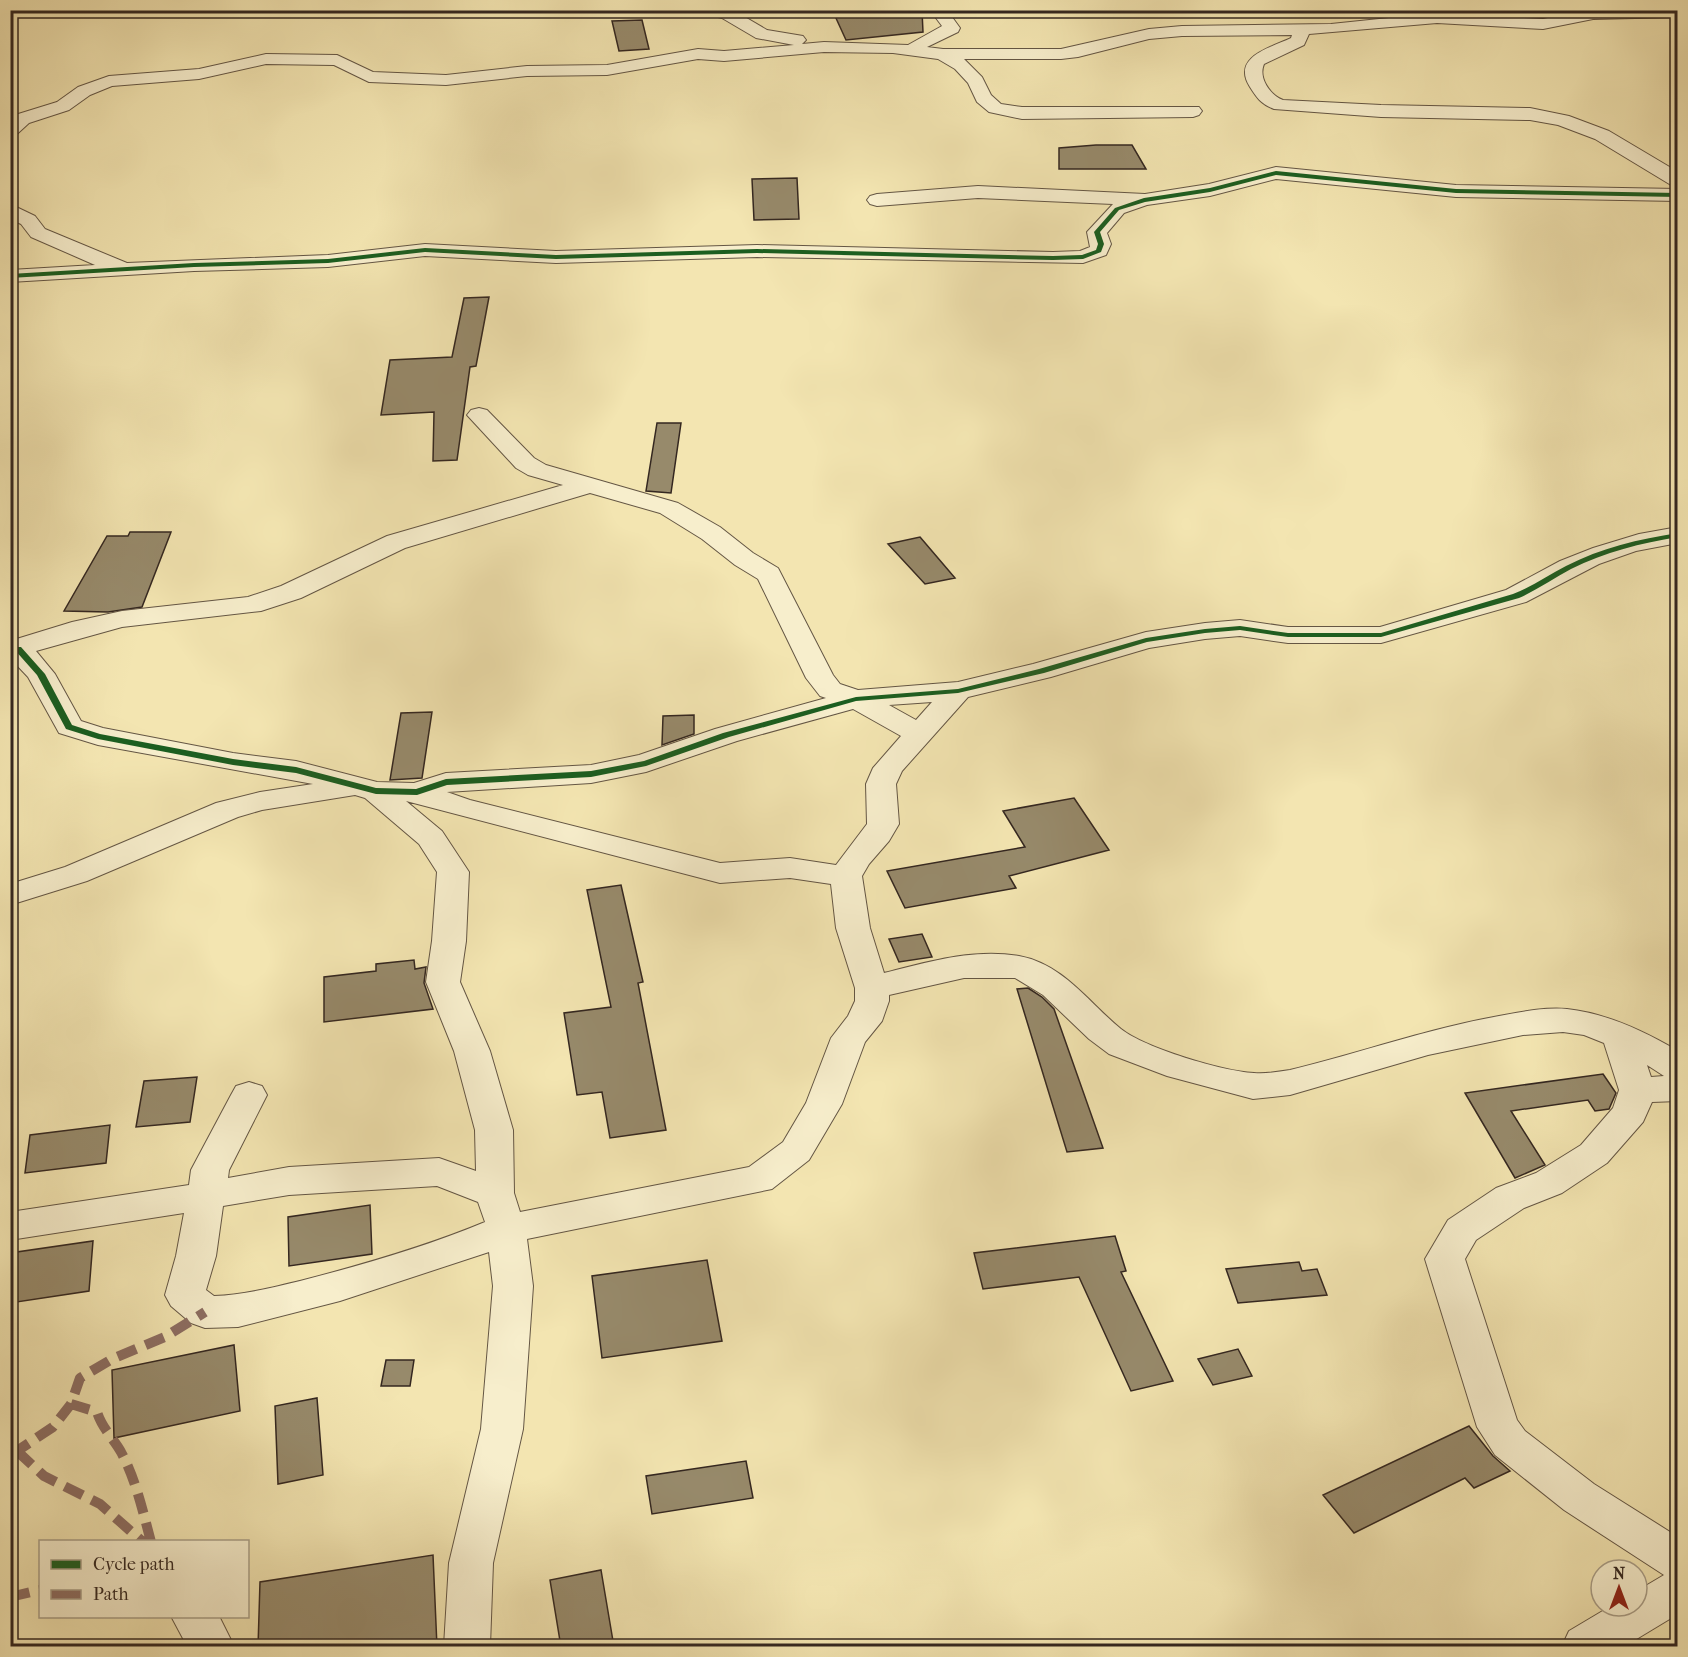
<svg xmlns="http://www.w3.org/2000/svg" width="1688" height="1657" font-family="'IM FELL French Canon',serif">
	<style>
		.building { fill: #978a6b; stroke: #342720; stroke-width: 1.5 }
		.lines { fill: none; stroke-linecap: round; stroke-linejoin: round }
		.minor-casing { stroke: #645644; stroke-width: 2 }
		.minor { fill: #f7eecc; fill-rule: evenodd }
		.quiet { stroke: #8d6e63; stroke-width: 10; stroke-dasharray: 20 10; stroke-linecap: butt }
		.cycleway-casing { stroke: #f7eecc; stroke-width: 4 }
		.cycleway { fill: #1b5e20; fill-rule: evenodd }
	</style>
	<rect width="100%" height="100%" fill="#f3e5b1"/>
	<filter id="stains"><feTurbulence type="fractalNoise" baseFrequency=".00333" numOctaves="4"/><feColorMatrix values="0 0 0 0 .2 0 0 0 0 .09 0 0 0 0 .02 0 0 0 .5 -.17"/></filter>
	<radialGradient id="worn" r=".72"><stop offset=".6" stop-color="#630" stop-opacity="0"/><stop offset="1" stop-color="#630" stop-opacity=".3"/></radialGradient>
	<!-- building -->
	<path class="building" d="M 922,11 L 923,32 L 846,40 L 835,16 Z
		M 642,20 L 649,49 L 619,51 L 612,21 Z
		M 1096,145 L 1132,145 L 1146,169 L 1059,169 L 1059,148 Z
		M 797,178 L 799,219 L 754,220 L 752,179 Z
		M 489,297 L 476,366 L 470,367 L 457,460 L 433,461 L 434,412 L 381,415 L 390,360 L 452,357 L 464,298 Z
		M 657,423 L 681,423 L 671,493 L 646,491 Z
		M 130,532 L 171,532 L 142,607 L 108,612 L 64,611 L 107,536 L 128,536 Z
		M 920,537 L 955,578 L 925,584 L 888,544 Z
		M 432,712 L 422,778 L 390,780 L 401,713 Z
		M 694,715 L 694,734 L 662,745 L 663,716 Z
		M 1074,798 L 1109,850 L 1009,876 L 1016,888 L 905,908 L 887,871 L 1025,847 L 1003,811 Z
		M 621,885 L 643,982 L 638,983 L 666,1130 L 610,1138 L 602,1092 L 577,1095 L 564,1013 L 611,1007 L 587,890 Z
		M 922,934 L 932,957 L 899,962 L 889,939 Z
		M 414,960 L 415,969 L 426,967 L 424,983 L 433,1009 L 324,1022 L 324,977 L 376,971 L 376,964 Z
		M 1028,988 L 1042,997 L 1054,1009 L 1103,1148 L 1067,1152 L 1017,989 Z
		M 1603,1074 L 1616,1093 L 1609,1109 L 1595,1111 L 1588,1100 L 1511,1111 L 1545,1165 L 1515,1178 L 1465,1093 Z
		M 197,1077 L 190,1122 L 136,1127 L 144,1081 Z
		M 110,1125 L 106,1163 L 25,1173 L 30,1135 Z
		M 370,1205 L 372,1254 L 289,1266 L 288,1217 Z
		M 1115,1236 L 1126,1271 L 1121,1272 L 1173,1381 L 1131,1391 L 1079,1277 L 983,1289 L 974,1253 Z
		M 93,1241 L 89,1291 L 10,1303 L 10,1253 Z
		M 707,1260 L 722,1341 L 602,1358 L 592,1276 Z
		M 1299,1262 L 1302,1271 L 1317,1269 L 1327,1295 L 1238,1303 L 1226,1269 Z
		M 234,1345 L 240,1411 L 114,1438 L 112,1370 Z
		M 1238,1349 L 1252,1376 L 1213,1385 L 1198,1359 Z
		M 386,1360 L 414,1360 L 410,1386 L 381,1386 Z
		M 317,1398 L 323,1475 L 278,1484 L 275,1406 Z
		M 1469,1426 L 1493,1456 L 1510,1471 L 1474,1488 L 1465,1478 L 1354,1533 L 1323,1495 Z
		M 746,1461 L 753,1498 L 652,1514 L 646,1476 Z
		M 433,1555 L 437,1647 L 258,1647 L 260,1582 Z
		M 601,1570 L 614,1647 L 561,1647 L 550,1580 Z"/>
	<g class="lines">
		<!-- minor casing -->
		<g class="minor-casing">
			<path id="minor" d="M 701,10 L 733,10 L 767,30 L 803,36 L 806,40 L 802,44 L 824,42 L 908,45 L 942,26 L 930,10 L 947,10 L 960,28 L 958,32 L 927,47 L 943,49 L 1061,49 L 1149,29 L 1182,26 L 1331,24 L 1437,13 L 1543,19 L 1586,10 L 1678,10 L 1678,17 L 1593,19 L 1543,29 L 1437,23 L 1309,34 L 1304,45 L 1264,64 C 1258,78 1270,95 1283,100 L 1381,105 L 1530,108 L 1569,116 L 1609,131 L 1678,172 L 1678,187 L 1671,185 L 1595,139 L 1558,125 L 1530,120 L 1381,117 L 1274,109 C 1261,104 1257,98 1250,87 C 1231,57 1270,48 1291,38 L 1292,35 L 1182,36 L 1149,39 L 1078,57 L 1061,59 L 964,59 L 982,77 L 991,95 L 1001,104 L 1022,107 L 1199,107 L 1202,111 L 1199,115 L 1193,117 L 1022,119 L 989,112 L 977,102 L 968,83 L 955,69 L 938,59 L 893,53 L 824,52 L 724,61 L 698,59 L 607,75 L 527,76 L 446,85 L 369,82 L 334,65 L 266,64 L 199,79 L 112,86 L 90,95 L 69,110 L 29,123 L 17,134 L 10,135 L 10,120 L 15,115 L 57,102 L 78,87 L 109,76 L 199,69 L 266,54 L 337,55 L 373,72 L 446,75 L 527,66 L 607,65 L 698,49 L 724,51 L 794,45 L 756,38 L 722,18 L 703,13 Z
				M 1276,167 L 1456,185 L 1678,189 L 1678,201 L 1456,197 L 1276,179 L 1210,196 L 1147,205 L 1124,213 L 1107,233 L 1111,244 L 1106,255 L 1083,263 L 757,257 L 556,263 L 425,256 L 328,267 L 194,271 L 10,282 L 10,270 L 95,265 L 31,237 L 21,224 L 10,219 L 10,204 L 35,216 L 45,229 L 127,263 L 328,255 L 425,244 L 556,251 L 757,245 L 1053,252 L 1080,251 L 1090,247 L 1087,232 L 1113,204 L 978,198 L 877,206 L 870,204 L 867,200 L 870,196 L 877,194 L 978,186 L 1145,194 L 1209,184 Z
				M 479,408 L 487,410 L 534,458 L 546,465 L 678,503 L 720,527 L 753,553 L 778,568 L 833,675 L 840,684 L 858,690 L 958,682 L 1033,664 L 1146,632 L 1205,623 L 1240,620 L 1288,627 L 1380,627 L 1506,590 L 1560,561 L 1593,548 L 1639,534 L 1678,527 L 1678,543 L 1636,551 L 1599,564 L 1526,602 L 1381,643 L 1288,643 L 1240,636 L 1205,639 L 1149,648 L 1051,677 L 968,697 L 902,771 L 896,784 L 899,824 L 889,841 L 869,864 L 862,876 L 870,928 L 884,973 C 927,962 974,948 1019,956 C 1063,964 1088,1002 1121,1029 C 1145,1048 1222,1071 1254,1073 C 1266,1074 1278,1072 1290,1070 C 1360,1053 1427,1029 1499,1016 C 1521,1012 1544,1007 1567,1009 C 1606,1013 1644,1031 1678,1051 L 1678,1101 L 1652,1102 L 1643,1122 L 1607,1163 L 1562,1193 L 1524,1208 L 1476,1240 L 1465,1259 L 1517,1420 L 1525,1431 L 1594,1484 L 1678,1537 L 1678,1614 L 1625,1646 L 1562,1646 L 1569,1631 L 1611,1606 L 1637,1606 L 1637,1591 L 1664,1575 L 1564,1510 L 1495,1455 L 1477,1427 L 1425,1259 L 1448,1220 L 1496,1188 L 1536,1173 L 1581,1145 L 1613,1108 L 1619,1090 L 1604,1043 L 1584,1035 L 1563,1032 L 1523,1035 L 1428,1055 L 1290,1095 L 1253,1099 L 1167,1076 L 1109,1054 L 1089,1039 L 1043,995 L 1015,978 L 964,978 L 889,995 L 889,1001 L 882,1021 L 865,1042 L 842,1104 L 809,1160 L 772,1189 L 527,1239 L 533,1286 L 523,1429 L 493,1563 L 490,1646 L 444,1646 L 449,1563 L 481,1429 L 493,1286 L 489,1252 L 340,1301 L 238,1327 L 205,1328 L 191,1323 L 171,1306 L 165,1295 L 176,1256 L 184,1213 L 10,1240 L 10,1212 L 189,1185 L 191,1170 L 231,1095 L 236,1086 L 249,1082 L 262,1086 L 267,1095 L 229,1170 L 228,1178 L 289,1167 L 439,1158 L 476,1171 L 475,1130 L 454,1051 L 426,982 L 432,941 L 437,872 L 419,844 L 365,798 L 355,795 L 262,810 L 238,817 L 87,881 L 10,905 L 10,884 L 65,867 L 216,803 L 260,792 L 313,784 L 98,745 L 59,733 L 28,677 L 10,658 L 10,641 L 72,622 L 122,611 L 248,597 L 281,586 L 387,536 L 563,485 L 528,475 L 516,468 L 467,415 L 471,410 ZM 590,493 L 660,513 L 702,539 L 735,565 L 758,579 L 806,678 L 820,696 L 826,698 L 715,729 L 639,755 L 591,765 L 446,773 L 414,783 L 377,782 L 296,761 L 233,753 L 103,728 L 81,721 L 55,674 L 36,651 L 122,627 L 261,611 L 301,598 L 405,548 ZM 932,702 L 916,720 L 889,705 ZM 853,709 L 901,736 L 873,768 L 866,784 L 867,824 L 836,865 L 790,858 L 720,863 L 470,800 L 447,792 L 591,783 L 646,772 L 737,741 ZM 406,801 L 720,883 L 790,878 L 831,884 L 836,928 L 855,988 L 855,1001 L 848,1016 L 831,1038 L 806,1103 L 783,1142 L 749,1167 L 520,1212 L 514,1193 L 513,1130 L 490,1051 L 460,982 L 466,941 L 469,872 L 442,831 ZM 1647,1065 L 1664,1076 L 1651,1077 ZM 437,1186 L 478,1202 L 485,1222 C 425,1247 362,1265 300,1281 C 271,1288 243,1295 214,1296 L 206,1290 L 216,1256 L 223,1206 L 289,1195 Z
				M 171,1616 L 219,1616 L 234,1646 L 187,1646 Z"/>
		</g>
		<!-- minor -->
		<use href="#minor" class="minor"/>
		<!-- quiet -->
		<path class="quiet" d="M 11,1451 L 17,1451 L 53,1427 L 71,1404
			M 17,1451 L 44,1476 L 100,1504 L 143,1542
			M 151,1542 C 143,1512 136,1480 121,1452 C 113,1438 102,1428 97,1412 L 71,1404 L 80,1378 L 112,1359 L 165,1337 L 205,1312
			M 10,1597 L 40,1590"/>
		<!-- cycleway casing -->
		<g class="cycleway-casing">
			<path id="cycleway" d="M 1276,171 L 1456,189 L 1678,193 L 1678,197 L 1456,193 L 1276,175 L 1210,192 L 1145,202 L 1119,210 L 1100,232 L 1104,244 L 1101,252 L 1083,259 L 1053,260 L 757,253 L 556,259 L 425,252 L 328,263 L 194,267 L 10,278 L 10,274 L 194,263 L 328,259 L 425,248 L 556,255 L 757,249 L 1053,256 L 1082,255 L 1096,250 L 1098,244 L 1094,232 L 1115,208 L 1144,198 L 1210,188 Z
				M 1678,533 L 1678,537 C 1641,543 1605,552 1571,569 C 1554,578 1537,590 1519,598 L 1381,637 L 1288,637 L 1240,630 L 1205,633 L 1147,642 L 1044,673 L 958,693 L 856,701 L 729,737 L 646,766 L 591,777 L 447,785 L 417,795 L 376,794 L 296,773 L 233,765 L 98,739 L 66,729 L 37,675 L 14,649 L 15,647 L 21,647 L 45,674 L 72,725 L 100,734 L 233,759 L 296,767 L 376,788 L 416,789 L 446,779 L 591,771 L 644,761 L 723,733 L 856,697 L 958,689 L 1039,669 L 1146,638 L 1205,629 L 1240,626 L 1288,633 L 1381,633 L 1513,594 C 1532,587 1548,575 1566,566 C 1601,548 1639,539 1678,533 Z"/>
		</g>
		<!-- cycleway -->
		<use href="#cycleway" class="cycleway"/>
	</g>
	<!-- margin -->
	<rect width="1688" height="1657" fill="none" stroke="#f3e5b1" stroke-width="36"/>
	<rect x="12" y="12" width="1664" height="1633" fill="none" stroke="#342720" stroke-width="3"/>
	<rect x="18" y="18" width="1652" height="1621" fill="none" stroke="#342720" stroke-width="1.5"/>
	<!-- legend -->
	<rect x="39" y="1540" width="210" height="78" fill="#f7eecc" stroke="#a99e87" stroke-width="1.5"/>
	<rect x="51" y="1560" width="30" height="9" fill="#1b5e20" stroke="#a99e87" stroke-width="1.5"/>
	<text x="93" y="1570" font-size="18" fill="#342720">Cycle path</text>
	<rect x="51" y="1590" width="30" height="9" fill="#8d6e63" stroke="#a99e87" stroke-width="1.5"/>
	<text x="93" y="1600" font-size="18" fill="#342720">Path</text>
	<!-- north arrow -->
	<g transform="translate(1619 1588)"><circle r="28" fill="#f7eecc" stroke="#a99e87" stroke-width="1.5"/>
	<path d="M0-4.5L10 22L0 15L-10 22Z" fill="#8f2418"/>
	<text y="-9" font-size="16" font-weight="bold" text-anchor="middle" fill="#342720">N</text>
	</g>
	<rect width="100%" height="100%" filter="url(#stains)"/>
	<rect width="100%" height="100%" fill="url(#worn)"/>
</svg>
